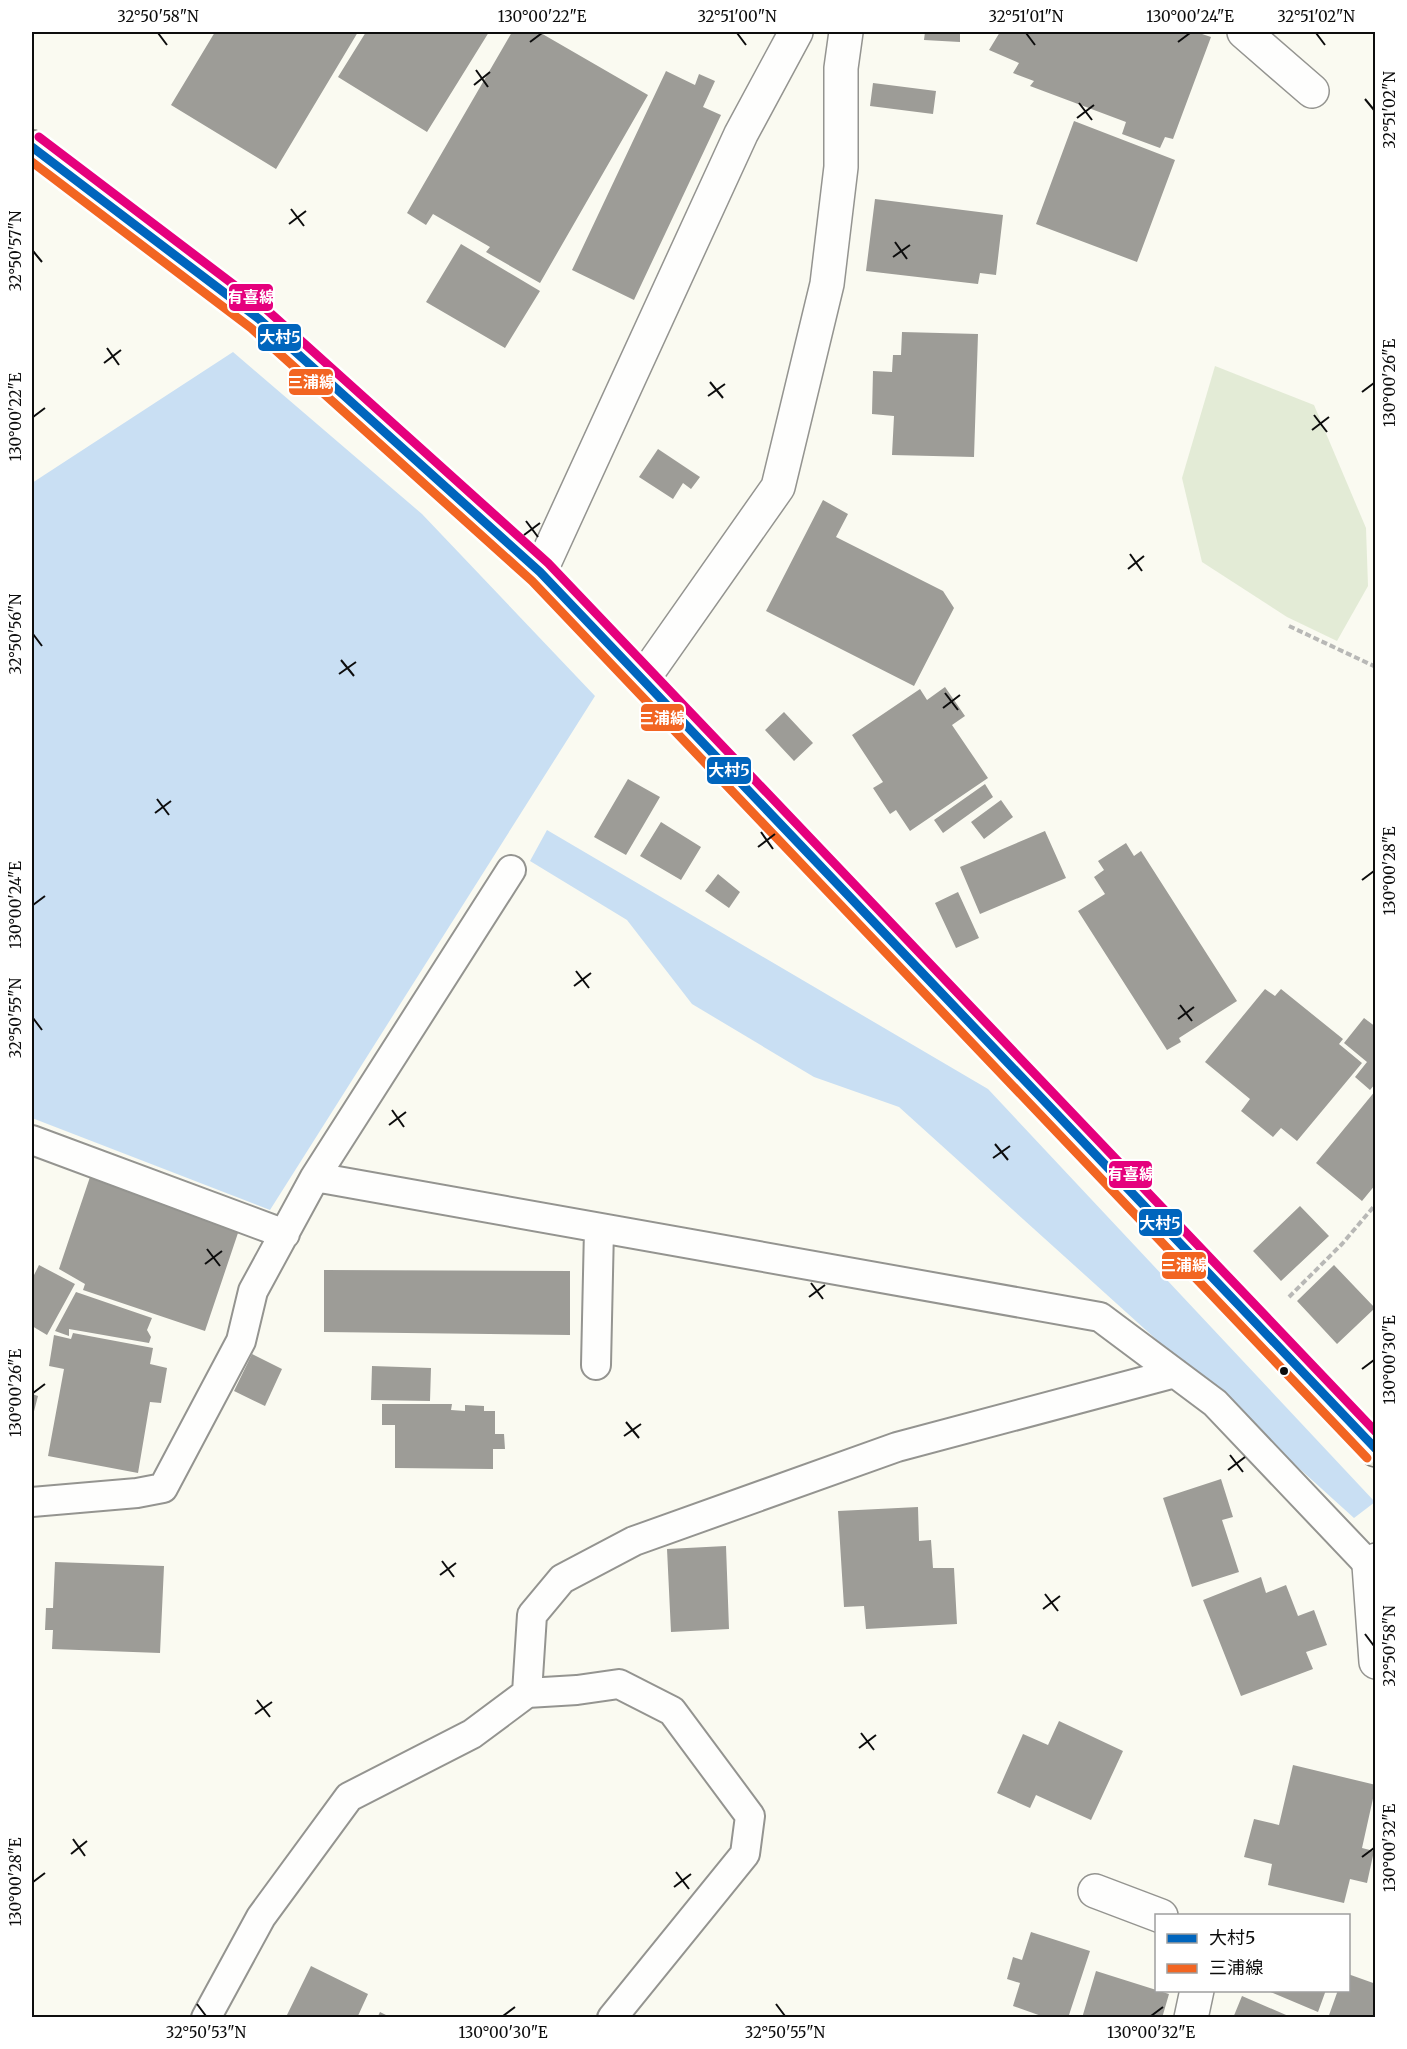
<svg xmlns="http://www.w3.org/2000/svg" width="1407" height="2049" font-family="Merriweather,'Noto Sans JP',serif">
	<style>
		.cemetery { fill: #e3ebd6 }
		.water { fill: #c9dff3 }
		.building { fill: #9d9c97 }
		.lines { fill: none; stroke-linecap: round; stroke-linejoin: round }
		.lane-casing { stroke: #949490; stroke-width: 32 }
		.street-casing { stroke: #949490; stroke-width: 36 }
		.primary-casing { stroke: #81817d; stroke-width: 36 }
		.path { stroke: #b8b8b6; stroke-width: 4; stroke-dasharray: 6 3; stroke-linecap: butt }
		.lane { stroke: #fefefd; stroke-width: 28 }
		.street { stroke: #fefefd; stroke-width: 33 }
		.primary { stroke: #ebe9d9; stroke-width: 33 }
		.bus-1-casing { stroke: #fff; stroke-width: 14 }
		.bus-2-casing { stroke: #fff; stroke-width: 14 }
		.bus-3-casing { stroke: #fff; stroke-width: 14 }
		.bus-1 { stroke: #0065bd; stroke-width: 9 }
		.bus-2 { stroke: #f26522; stroke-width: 9 }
		.bus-3 { stroke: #e5007d; stroke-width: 9 }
		.ticks { fill: none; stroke: #0d0d0d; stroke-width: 2 }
		.bus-dot { fill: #0d0d0d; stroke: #fff; stroke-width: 2 }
		.line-badge { stroke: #fff; stroke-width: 2 }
		.badge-label { font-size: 16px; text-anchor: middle; font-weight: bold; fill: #fff }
		.neatline { fill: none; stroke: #0d0d0d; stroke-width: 2 }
		.ticks-label { font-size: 15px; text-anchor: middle; fill: #0d0d0d }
	</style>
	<rect width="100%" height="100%" fill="#fafaf1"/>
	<!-- cemetery -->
	<path class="cemetery" d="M 1215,366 L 1314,405 L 1366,528 L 1368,586 L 1337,641 L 1287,617 L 1202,562 L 1182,478 Z"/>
	<!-- water -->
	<path class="water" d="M 233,352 L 422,514 L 595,696 L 270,1210 L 32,1118 L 32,483 Z
		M 547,830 L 988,1089 L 1375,1502 L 1354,1518 L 899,1107 L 814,1077 L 692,1004 L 627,920 L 530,861 Z"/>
	<!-- building -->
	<path class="building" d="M 215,32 L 358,32 L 276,169 L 171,105 Z
		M 366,32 L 489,32 L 427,132 L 338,77 Z
		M 512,32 L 539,32 L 648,95 L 540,283 L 486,252 L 490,247 L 433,214 L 426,225 L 407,213 Z
		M 925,32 L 960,32 L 960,42 L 924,40 Z
		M 1000,32 L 1196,32 L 1211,37 L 1173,139 L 1165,137 L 1160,148 L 1122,134 L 1126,122 L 1030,86 L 1034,81 L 1013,73 L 1019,63 L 989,50 Z
		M 666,71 L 695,85 L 699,74 L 715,81 L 703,107 L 721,115 L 634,300 L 572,270 Z
		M 873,83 L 936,91 L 933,114 L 870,106 Z
		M 1074,121 L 1175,160 L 1137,262 L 1036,224 Z
		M 875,199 L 1003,215 L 996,275 L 980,273 L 978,284 L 866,271 Z
		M 461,244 L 540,291 L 505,348 L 426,302 Z
		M 902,332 L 978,334 L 974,457 L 892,455 L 894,416 L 872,414 L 873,371 L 892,372 L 893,355 L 901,355 Z
		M 658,449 L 700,477 L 691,489 L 683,483 L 673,499 L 639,477 Z
		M 823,500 L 848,514 L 836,537 L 943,591 L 954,608 L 914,686 L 766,611 Z
		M 945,687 L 965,716 L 952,725 L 988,778 L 910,831 L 896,810 L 890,814 L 873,788 L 883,782 L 852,735 L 920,689 L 927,700 Z
		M 784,712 L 813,743 L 794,761 L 765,730 Z
		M 628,779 L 660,797 L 626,855 L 594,837 Z
		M 985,784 L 993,797 L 943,833 L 934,820 Z
		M 1001,800 L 1013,817 L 984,839 L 971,822 Z
		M 661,822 L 701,847 L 681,880 L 640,856 Z
		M 1045,831 L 1066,878 L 980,914 L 960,867 Z
		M 1126,843 L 1134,856 L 1141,851 L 1237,1001 L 1179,1038 L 1181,1042 L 1167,1050 L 1078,911 L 1105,894 L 1094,877 L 1104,870 L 1098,861 Z
		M 718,874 L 740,892 L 729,908 L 705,891 Z
		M 958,892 L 979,938 L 956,948 L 935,903 Z
		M 1265,989 L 1275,996 L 1281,989 L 1343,1039 L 1339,1044 L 1362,1063 L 1297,1141 L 1281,1128 L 1273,1137 L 1241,1111 L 1250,1099 L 1205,1062 Z
		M 1364,1018 L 1376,1027 L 1376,1083 L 1370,1090 L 1355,1077 L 1367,1062 L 1344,1043 Z
		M 1376,1090 L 1376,1184 L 1362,1201 L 1316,1163 Z
		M 90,1177 L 240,1227 L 205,1331 L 83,1290 L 85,1284 L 59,1269 Z
		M 1300,1206 L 1329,1236 L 1281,1281 L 1253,1251 Z
		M 39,1265 L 75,1284 L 47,1335 L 32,1326 L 32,1279 Z
		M 1334,1265 L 1375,1308 L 1337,1344 L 1297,1301 Z
		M 324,1270 L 570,1271 L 570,1335 L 324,1332 Z
		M 76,1292 L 152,1318 L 147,1330 L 151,1337 L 149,1343 L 69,1329 L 69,1336 L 55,1331 Z
		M 73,1333 L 153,1348 L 150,1364 L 167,1368 L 161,1403 L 150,1402 L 138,1473 L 48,1456 L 64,1369 L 49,1366 L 54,1335 L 71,1339 Z
		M 252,1354 L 282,1369 L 265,1406 L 234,1391 Z
		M 372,1366 L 431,1368 L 430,1401 L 371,1400 Z
		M 32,1394 L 38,1396 L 32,1419 Z
		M 382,1404 L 452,1404 L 451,1410 L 465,1411 L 465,1405 L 484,1406 L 484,1411 L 495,1411 L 495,1434 L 504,1434 L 505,1449 L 493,1449 L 493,1469 L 395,1468 L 395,1425 L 382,1425 Z
		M 1221,1479 L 1233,1517 L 1222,1520 L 1239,1572 L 1192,1587 L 1163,1498 Z
		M 918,1507 L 919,1541 L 931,1540 L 933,1568 L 954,1568 L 957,1624 L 866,1629 L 864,1606 L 844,1607 L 838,1511 Z
		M 726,1546 L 729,1629 L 671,1632 L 667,1549 Z
		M 55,1562 L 164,1566 L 160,1653 L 52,1649 L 53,1630 L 45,1630 L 46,1608 L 53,1608 Z
		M 1261,1577 L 1266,1593 L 1286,1585 L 1298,1616 L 1314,1610 L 1327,1645 L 1306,1652 L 1313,1669 L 1241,1696 L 1203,1600 Z
		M 1059,1721 L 1123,1751 L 1091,1820 L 1036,1795 L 1030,1808 L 997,1793 L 1023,1734 L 1048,1745 Z
		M 1293,1765 L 1376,1785 L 1362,1848 L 1374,1851 L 1367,1883 L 1350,1879 L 1344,1903 L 1268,1885 L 1272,1864 L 1244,1857 L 1254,1819 L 1279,1825 Z
		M 1031,1932 L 1090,1951 L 1068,2018 L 1047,2018 L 1013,2006 L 1020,1983 L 1007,1979 L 1013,1957 L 1022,1960 Z
		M 311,1966 L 368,1994 L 357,2018 L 286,2017 Z
		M 1096,1971 L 1169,1994 L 1162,2018 L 1082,2018 Z
		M 1348,1974 L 1376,1984 L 1376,2018 L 1328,2018 L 1338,1990 L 1348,1990 Z
		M 1266,1990 L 1326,1990 L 1318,2012 Z
		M 1242,1996 L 1293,2018 L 1233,2018 Z
		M 380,2012 L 392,2018 L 377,2018 Z"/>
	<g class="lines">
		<!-- lane casing -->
		<g class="lane-casing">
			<path id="lane" d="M 32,1140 L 285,1234
				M 315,1177 L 511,870
				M 596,1365 L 599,1229
				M 32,1502 L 137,1493 L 163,1488 L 241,1341 L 253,1291 L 315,1177 L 1100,1317 L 1215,1403 L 1369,1565
				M 527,1693 L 577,1690 L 619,1684 L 672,1711 L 750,1816 L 745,1854 L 612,2018
				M 206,2018 L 261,1917 L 349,1797 L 472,1734 L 527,1693 L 532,1615 L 562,1579 L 634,1541 L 897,1447 L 1175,1373"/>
		</g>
		<!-- street casing -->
		<g class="street-casing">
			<path id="street" d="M 1244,32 L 1312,91
				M 540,572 L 741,134 L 796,32
				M 643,679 L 778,487 L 827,284 L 841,167 L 841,68 L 846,32
				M 1376,1560 L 1369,1565 L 1376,1662
				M 1095,1891 L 1161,1916
				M 1191,2018 L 1197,1990"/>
		</g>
		<!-- primary casing -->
		<g class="primary-casing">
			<path id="primary" d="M 32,147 L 259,319 L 540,572 L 1376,1450"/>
		</g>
		<!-- path -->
		<path class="path" d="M 1289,626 L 1376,667
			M 1289,1297 L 1342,1244 L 1376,1204"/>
		<!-- lane -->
		<use href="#lane" class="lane"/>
		<!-- street -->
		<use href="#street" class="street"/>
		<!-- primary -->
		<use href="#primary" class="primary"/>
		<!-- bus-1 casing -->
		<g class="bus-1-casing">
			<path id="bus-1" d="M 32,147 L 259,319 L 540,572 L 1376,1449"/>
		</g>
		<!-- bus-2 casing -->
		<g class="bus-2-casing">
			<path id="bus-2" d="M 32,162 L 251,328 L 532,581 L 1367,1458"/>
		</g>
		<!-- bus-3 casing -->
		<g class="bus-3-casing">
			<path id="bus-3" d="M 39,137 L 267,310 L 548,563 L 1376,1432"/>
		</g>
		<!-- bus-1 -->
		<use href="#bus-1" class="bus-1"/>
		<!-- bus-2 -->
		<use href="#bus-2" class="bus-2"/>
		<!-- bus-3 -->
		<use href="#bus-3" class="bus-3"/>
	</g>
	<!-- ticks -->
	<path class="ticks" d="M 158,33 L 167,45M 737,33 L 746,45M 1026,33 L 1035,45M 1316,33 L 1325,45M 530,42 L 542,33M 1178,42 L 1190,33M 476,70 L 488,87M 474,85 L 490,72M 1365,99 L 1374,110M 1079,103 L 1092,120M 1077,118 L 1094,105M 291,209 L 304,226M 289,224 L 306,211M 895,242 L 907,259M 33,251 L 42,262M 893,257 L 910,245M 107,348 L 119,365M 104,363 L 121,350M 710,382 L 723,398M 1362,392 L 1374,383M 708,396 L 725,384M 1314,415 L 1327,432M 33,417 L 45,408M 1312,430 L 1329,417M 526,521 L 538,537M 524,535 L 540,523M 1130,554 L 1142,571M 1128,569 L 1144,556M 33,634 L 42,646M 341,660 L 354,676M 339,674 L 356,662M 945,693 L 958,710M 943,708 L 960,695M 157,799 L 169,815M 155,813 L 171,801M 761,832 L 773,849M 758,847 L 775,834M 1362,880 L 1374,871M 33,905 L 45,896M 576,971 L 589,988M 574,986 L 591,973M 1180,1005 L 1192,1021M 33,1018 L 42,1030M 1178,1019 L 1194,1007M 392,1110 L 404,1127M 389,1125 L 406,1112M 995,1144 L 1008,1160M 993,1158 L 1010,1146M 207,1249 L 220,1266M 205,1264 L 222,1251M 811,1283 L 823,1299M 809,1297 L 825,1285M 1362,1369 L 1374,1360M 33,1393 L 45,1384M 626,1422 L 639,1438M 624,1436 L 641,1424M 1230,1455 L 1243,1472M 1228,1470 L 1245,1457M 442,1561 L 454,1577M 440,1575 L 456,1563M 1045,1594 L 1058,1611M 1043,1609 L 1060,1596M 1365,1634 L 1374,1646M 257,1700 L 270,1717M 255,1714 L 272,1702M 861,1733 L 874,1750M 859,1748 L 876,1735M 73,1839 L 85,1856M 71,1854 L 87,1841M 1362,1857 L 1374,1848M 676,1872 L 689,1889M 33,1882 L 45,1873M 674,1887 L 691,1874M 197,2004 L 206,2016M 776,2004 L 785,2016M 503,2016 L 515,2007M 1151,2016 L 1163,2007"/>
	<!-- markers -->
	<circle class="bus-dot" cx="1284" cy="1371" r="5"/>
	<g class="line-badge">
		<rect x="228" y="283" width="46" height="29" rx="6" fill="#e5007d"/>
		<rect x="257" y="323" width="45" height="29" rx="6" fill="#0065bd"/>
		<rect x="288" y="368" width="46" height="28" rx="6" fill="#f26522"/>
		<rect x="640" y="703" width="45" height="29" rx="6" fill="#f26522"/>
		<rect x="706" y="756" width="46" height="29" rx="6" fill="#0065bd"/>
		<rect x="1108" y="1160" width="45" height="29" rx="6" fill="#e5007d"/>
		<rect x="1138" y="1208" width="45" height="29" rx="6" fill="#0065bd"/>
		<rect x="1161" y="1251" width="46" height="29" rx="6" fill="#f26522"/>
	</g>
	<g class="badge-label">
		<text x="251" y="303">有喜線</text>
		<text x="280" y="343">大村5</text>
		<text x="311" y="388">三浦線</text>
		<text x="662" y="724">三浦線</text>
		<text x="729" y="776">大村5</text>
		<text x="1131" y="1180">有喜線</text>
		<text x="1160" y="1229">大村5</text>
		<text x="1184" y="1271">三浦線</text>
	</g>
	<!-- border -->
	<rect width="1407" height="2049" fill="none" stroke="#ffffff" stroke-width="66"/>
	<!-- legend -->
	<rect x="1155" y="1914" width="195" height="78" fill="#ffffff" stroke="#9e9e9e" stroke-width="1.5"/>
	<rect x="1167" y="1934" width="30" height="9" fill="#0065bd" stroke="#9e9e9e" stroke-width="1.5"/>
	<text x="1209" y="1944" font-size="18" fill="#0d0d0d">大村5</text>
	<rect x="1167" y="1964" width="30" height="9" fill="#f26522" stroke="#9e9e9e" stroke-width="1.5"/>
	<text x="1209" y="1974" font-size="18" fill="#0d0d0d">三浦線</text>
	<rect x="33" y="33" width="1341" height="1983" class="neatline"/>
	<g class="ticks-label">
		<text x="158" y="22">32°50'58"N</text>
		<text x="542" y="22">130°00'22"E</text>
		<text x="737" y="22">32°51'00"N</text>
		<text x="1026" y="22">32°51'01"N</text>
		<text x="1190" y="22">130°00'24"E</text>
		<text x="1316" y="22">32°51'02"N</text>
		<text transform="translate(1390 110) rotate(-90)" y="5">32°51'02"N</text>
		<text transform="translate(16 251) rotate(-90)" y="5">32°50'57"N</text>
		<text transform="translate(1390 383) rotate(-90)" y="5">130°00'26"E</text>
		<text transform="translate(16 417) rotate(-90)" y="5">130°00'22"E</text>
		<text transform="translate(16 634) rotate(-90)" y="5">32°50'56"N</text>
		<text transform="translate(1390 871) rotate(-90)" y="5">130°00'28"E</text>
		<text transform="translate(16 905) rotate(-90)" y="5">130°00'24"E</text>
		<text transform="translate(16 1018) rotate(-90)" y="5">32°50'55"N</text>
		<text transform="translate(1390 1360) rotate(-90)" y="5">130°00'30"E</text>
		<text transform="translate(16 1393) rotate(-90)" y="5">130°00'26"E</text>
		<text transform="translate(1390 1646) rotate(-90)" y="5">32°50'58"N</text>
		<text transform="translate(1390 1848) rotate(-90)" y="5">130°00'32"E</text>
		<text transform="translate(16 1882) rotate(-90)" y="5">130°00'28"E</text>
		<text x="206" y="2038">32°50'53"N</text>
		<text x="503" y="2038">130°00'30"E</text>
		<text x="785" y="2038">32°50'55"N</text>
		<text x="1151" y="2038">130°00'32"E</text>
	</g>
</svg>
